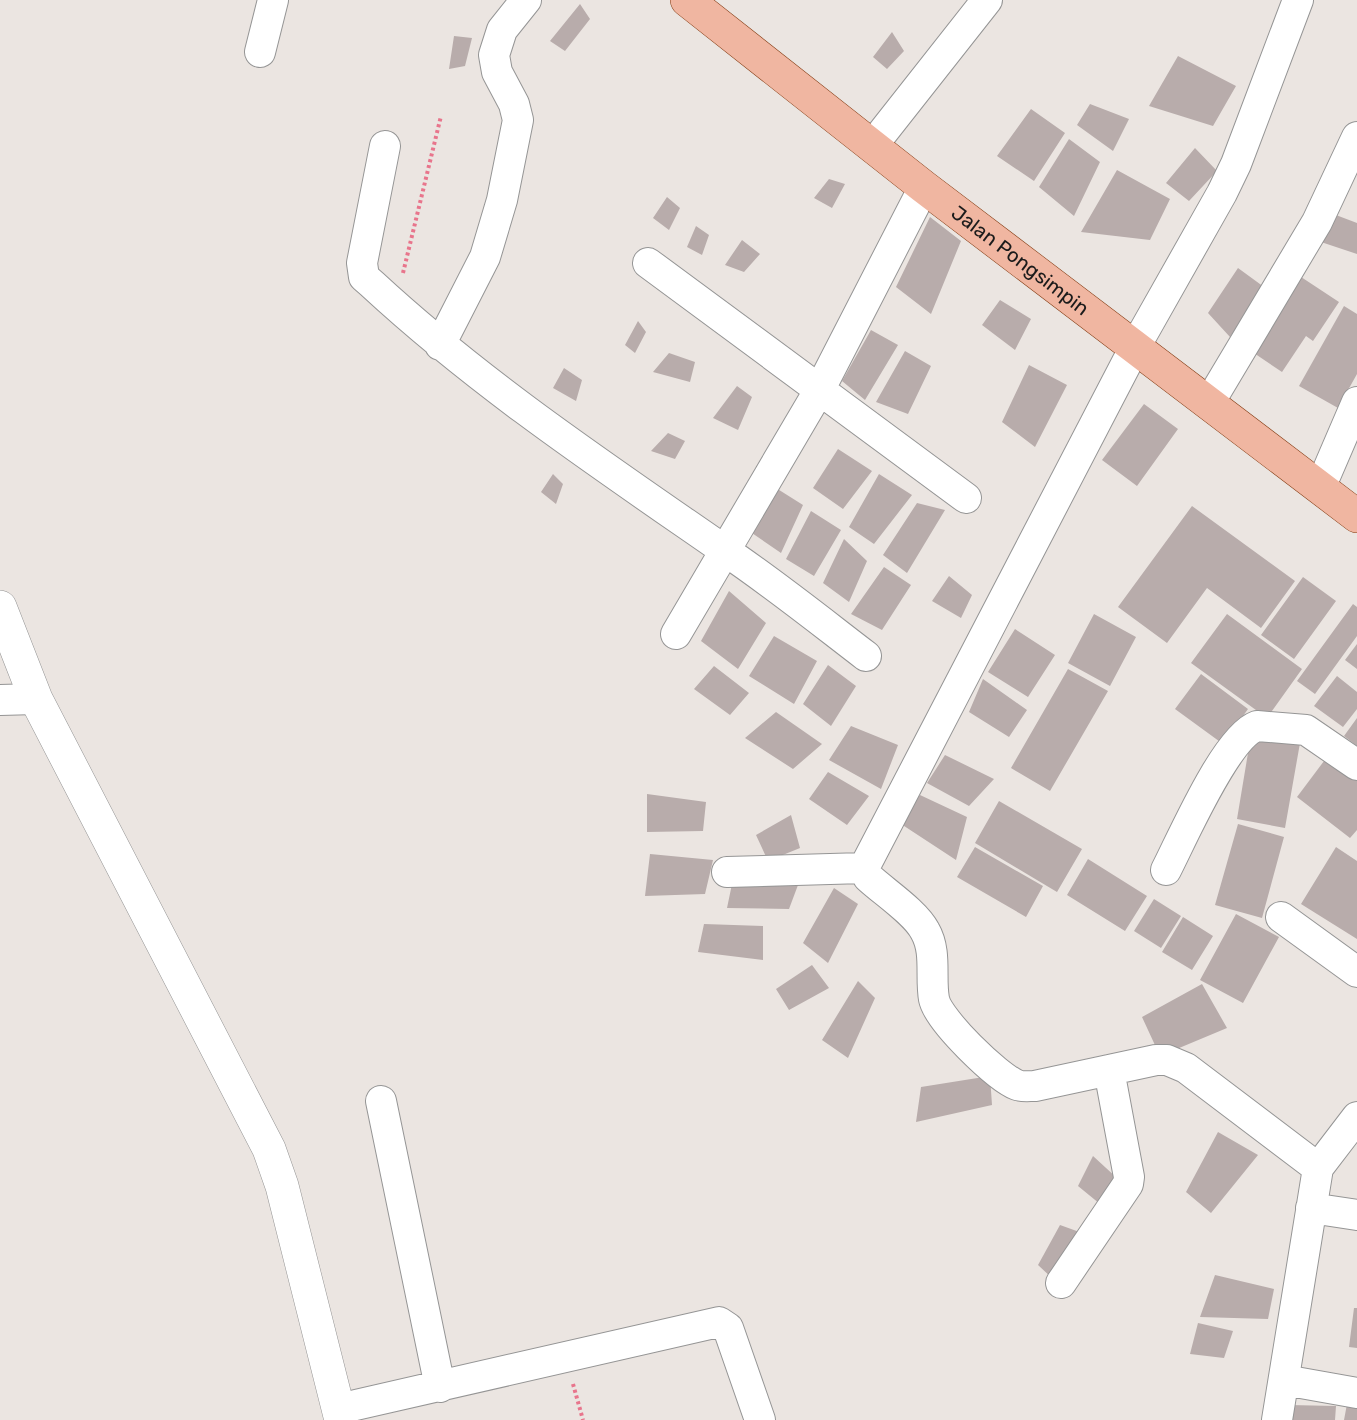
<svg xmlns="http://www.w3.org/2000/svg" width="1357" height="1420" font-family="Rubik,sans-serif">
	<style>
		.building { fill: #b8acab }
		.lines { fill: none; stroke-linecap: round; stroke-linejoin: round }
		.minor-casing { stroke: #959595; stroke-width: 32 }
		.tertiary-casing { stroke: #959595; stroke-width: 34 }
		.primary-casing { stroke: #813a11; stroke-width: 34 }
		.path { stroke: #e8758c; stroke-width: 4; stroke-dasharray: 3 3; stroke-linecap: butt }
		.minor { stroke: #fff; stroke-width: 30 }
		.tertiary { stroke: #fff; stroke-width: 33 }
		.primary { stroke: #f0b6a1; stroke-width: 33 }
		.labels { text-anchor: middle; dominant-baseline: central; stroke-width: 4.5; stroke-linejoin: round; paint-order: stroke }
		.street-label { font-size: 20px; fill: #1b1b1b; stroke: #fff }
	</style>
	<rect width="100%" height="100%" fill="#ebe5e1"/>
	<!-- building -->
	<path class="building" d="M 580,4 L 590,19 L 565,51 L 550,41 Z
		M 892,32 L 904,51 L 887,69 L 873,57 Z
		M 454,36 L 472,38 L 465,66 L 449,69 Z
		M 1178,56 L 1236,86 L 1213,126 L 1149,106 Z
		M 1090,104 L 1129,119 L 1113,151 L 1077,125 Z
		M 1031,109 L 1065,133 L 1034,181 L 997,156 Z
		M 1069,139 L 1100,162 L 1074,216 L 1039,187 Z
		M 1195,148 L 1217,171 L 1189,201 L 1166,183 Z
		M 1117,170 L 1170,199 L 1150,240 L 1081,232 Z
		M 829,179 L 845,184 L 832,208 L 814,198 Z
		M 667,197 L 680,208 L 669,230 L 653,218 Z
		M 1328,212 L 1357,223 L 1357,254 L 1315,240 Z
		M 930,217 L 961,241 L 931,314 L 896,287 Z
		M 696,226 L 709,235 L 702,255 L 687,247 Z
		M 742,240 L 760,254 L 744,272 L 725,265 Z
		M 1238,268 L 1264,287 L 1230,337 L 1208,313 Z
		M 1295,273 L 1339,302 L 1313,341 L 1306,336 L 1282,372 L 1245,347 Z
		M 1000,300 L 1031,319 L 1015,350 L 982,325 Z
		M 1344,306 L 1357,314 L 1357,374 L 1338,408 L 1299,386 Z
		M 638,321 L 646,332 L 635,353 L 625,345 Z
		M 871,330 L 898,345 L 865,400 L 842,381 Z
		M 905,351 L 931,366 L 908,414 L 876,402 Z
		M 669,353 L 695,362 L 690,382 L 653,372 Z
		M 1029,365 L 1067,385 L 1035,447 L 1002,422 Z
		M 564,368 L 582,380 L 576,401 L 553,388 Z
		M 737,386 L 752,397 L 738,430 L 713,418 Z
		M 1144,404 L 1178,429 L 1137,486 L 1102,460 Z
		M 668,433 L 685,441 L 675,459 L 651,451 Z
		M 838,449 L 872,471 L 843,509 L 813,488 Z
		M 553,474 L 563,484 L 556,504 L 541,492 Z
		M 879,474 L 912,495 L 874,544 L 849,527 Z
		M 776,488 L 803,505 L 781,553 L 749,531 Z
		M 917,503 L 945,510 L 907,573 L 883,555 Z
		M 1192,506 L 1295,581 L 1261,628 L 1207,588 L 1167,643 L 1118,607 Z
		M 811,511 L 841,530 L 814,576 L 786,559 Z
		M 844,539 L 867,561 L 849,602 L 823,583 Z
		M 884,567 L 911,585 L 882,630 L 851,614 Z
		M 949,576 L 972,595 L 961,618 L 932,601 Z
		M 1303,577 L 1336,601 L 1294,659 L 1261,635 Z
		M 729,591 L 766,623 L 738,669 L 701,641 Z
		M 1353,604 L 1357,607 L 1357,636 L 1315,694 L 1297,681 Z
		M 1094,614 L 1136,637 L 1110,686 L 1068,663 Z
		M 1227,614 L 1302,669 L 1267,718 L 1191,663 Z
		M 1015,629 L 1055,655 L 1028,697 L 988,672 Z
		M 774,636 L 817,661 L 794,704 L 749,676 Z
		M 1357,644 L 1357,669 L 1345,660 Z
		M 828,665 L 856,686 L 831,726 L 803,704 Z
		M 714,666 L 749,693 L 730,715 L 694,689 Z
		M 1068,669 L 1108,691 L 1050,791 L 1011,768 Z
		M 1201,674 L 1248,709 L 1223,744 L 1175,709 Z
		M 1337,676 L 1357,692 L 1357,709 L 1343,727 L 1314,706 Z
		M 983,679 L 1027,710 L 1009,737 L 969,712 Z
		M 776,712 L 822,744 L 793,769 L 745,738 Z
		M 1357,718 L 1357,746 L 1344,736 Z
		M 851,726 L 898,745 L 881,789 L 829,760 Z
		M 1251,735 L 1300,743 L 1285,828 L 1237,819 Z
		M 945,755 L 994,779 L 969,806 L 927,783 Z
		M 1327,757 L 1357,780 L 1357,830 L 1350,838 L 1297,797 Z
		M 828,772 L 869,796 L 847,825 L 809,799 Z
		M 647,794 L 706,802 L 703,831 L 647,832 Z
		M 920,795 L 967,817 L 956,860 L 898,822 Z
		M 999,801 L 1082,849 L 1057,892 L 975,843 Z
		M 791,815 L 800,848 L 768,861 L 756,835 Z
		M 1238,824 L 1284,837 L 1262,918 L 1215,905 Z
		M 975,847 L 1043,886 L 1026,917 L 957,877 Z
		M 1336,847 L 1357,861 L 1357,939 L 1301,904 Z
		M 650,854 L 713,860 L 705,894 L 645,896 Z
		M 1088,859 L 1147,896 L 1125,931 L 1067,895 Z
		M 732,884 L 798,885 L 789,909 L 727,908 Z
		M 834,888 L 858,904 L 828,963 L 803,943 Z
		M 1154,899 L 1181,916 L 1161,948 L 1134,931 Z
		M 1236,914 L 1279,937 L 1243,1003 L 1200,980 Z
		M 1183,917 L 1213,936 L 1192,970 L 1162,952 Z
		M 704,924 L 763,926 L 763,960 L 698,952 Z
		M 812,965 L 829,988 L 789,1010 L 776,989 Z
		M 858,981 L 875,998 L 848,1058 L 822,1040 Z
		M 1202,984 L 1227,1028 L 1160,1056 L 1142,1017 Z
		M 990,1076 L 992,1105 L 916,1122 L 921,1087 Z
		M 1218,1132 L 1258,1155 L 1211,1213 L 1186,1192 Z
		M 1093,1156 L 1118,1179 L 1100,1204 L 1078,1186 Z
		M 1060,1225 L 1085,1234 L 1053,1279 L 1038,1265 Z
		M 1215,1275 L 1274,1289 L 1268,1319 L 1200,1317 Z
		M 1354,1308 L 1357,1308 L 1357,1348 L 1349,1347 Z
		M 1198,1323 L 1233,1331 L 1224,1358 L 1190,1354 Z
		M 1347,1404 L 1357,1408 L 1357,1420 L 1344,1420 Z
		M 1289,1405 L 1336,1406 L 1335,1420 L 1287,1420 Z"/>
	<g class="lines">
		<!-- minor casing -->
		<g class="minor-casing">
			<path id="minor" d="M 1298,0 L 1236,164 L 1222,193 L 1135,347 L 864,868 L 868,877 C 884,892 915,912 925,931 C 937,952 930,977 934,999 C 938,1020 997,1077 1017,1085 C 1022,1087 1029,1086 1035,1086 L 1156,1060 L 1167,1060 L 1186,1068 L 1318,1168
				M 260,52 L 273,0
				M 385,146 L 362,263 L 364,277 L 372,284 C 480,384 603,466 724,550 C 773,583 819,620 866,656
				M 872,146 L 987,0
				M 648,263 L 966,498
				M 440,345 L 485,257 L 502,200 L 518,120 L 514,104 L 497,72 L 494,55 L 502,30 L 526,0
				M 1209,403 L 1317,222 L 1357,137
				M 1320,488 L 1357,402
				M 676,634 L 820,389 L 924,187
				M 0,700 L 36,699
				M 1166,870 C 1182,839 1226,737 1257,726 L 1306,730 L 1357,765
				M 727,872 L 864,868
				M 1281,917 L 1357,972
				M 381,1101 L 440,1387
				M 1311,1208 L 1357,1215
				M 1061,1283 L 1128,1184 L 1129,1177 L 1109,1070
				M 1284,1380 L 1357,1393
				M 338,1409 L 719,1322 L 728,1328 L 760,1420
				M 1277,1420 L 1318,1168 L 1357,1117"/>
		</g>
		<!-- tertiary casing -->
		<g class="tertiary-casing">
			<path id="tertiary" d="M 0,607 L 36,699 L 269,1149 L 282,1186 L 341,1420"/>
		</g>
		<!-- primary casing -->
		<g class="primary-casing">
			<g id="primary">
				<path id="s1" d="M 687,0 L 924,187 L 1357,516"/>
			</g>
		</g>
		<!-- path -->
		<path class="path" d="M 403,273 L 441,116
			M 573,1384 L 583,1420"/>
		<!-- minor -->
		<use href="#minor" class="minor"/>
		<!-- tertiary -->
		<use href="#tertiary" class="tertiary"/>
		<!-- primary -->
		<use href="#primary" class="primary"/>
	</g>
	<g class="labels">
		<!-- street labels -->
		<g class="street-label">
			<text stroke="none"><textPath href="#s1" startOffset="423">Jalan Pongsimpin</textPath></text>
		</g>
	</g>
</svg>
